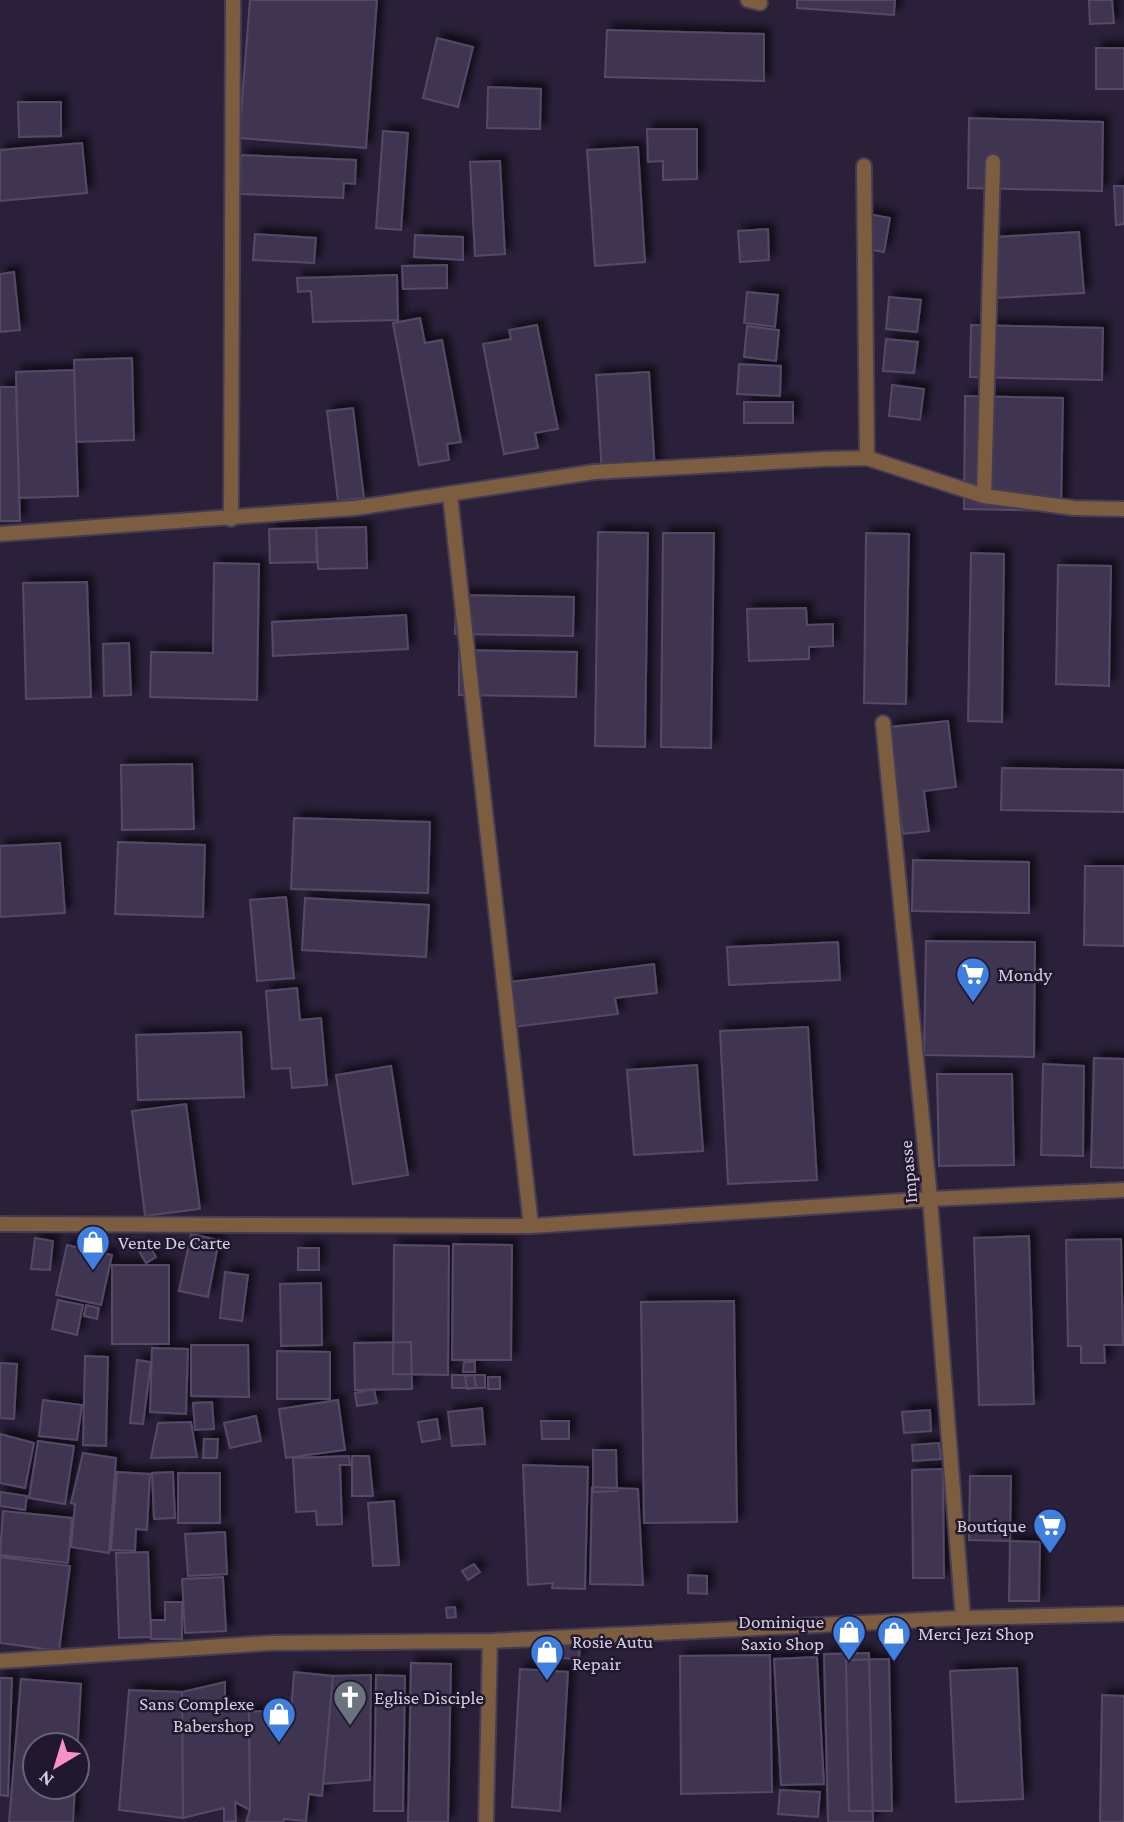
<svg xmlns="http://www.w3.org/2000/svg" width="1124" height="1822" font-family="'Crimson Pro',serif">
	<style>
		.building { fill: #413651; stroke: #554a66; stroke-width: 2; filter: url(#shadow) }
		.lines { fill: none; stroke-linecap: round; stroke-linejoin: round }
		.street-casing { stroke: #453c54; stroke-width: 18 }
		.street { stroke: #7c5d40; stroke-width: 14 }
		.labels { text-anchor: middle; dominant-baseline: central; stroke-width: 5; stroke-linejoin: round; paint-order: stroke }
		.poi-label { font-size: 19px; fill: #d5d0e0; stroke: #21172f; text-anchor: start }
		.street-label { font-size: 19px; fill: #d5d0e0; stroke: #21172f }
	</style>
	<defs>
		<filter id="shadow"><feDropShadow dx="6" dy="-6" stdDeviation="3.5" flood-color="#0009"/></filter>
	</defs>
	<rect width="100%" height="100%" fill="#2a2039"/>
	<!-- building -->
	<path class="building" d="M 250,0 L 377,0 L 366,148 L 239,138 Z
		M 797,0 L 895,0 L 894,15 L 797,8 Z
		M 1089,0 L 1112,0 L 1114,23 L 1090,24 Z
		M 607,30 L 764,34 L 764,81 L 605,77 Z
		M 437,38 L 473,47 L 458,107 L 423,98 Z
		M 1096,48 L 1124,48 L 1124,89 L 1096,89 Z
		M 488,87 L 541,89 L 540,129 L 487,128 Z
		M 18,102 L 61,102 L 61,136 L 19,137 Z
		M 969,118 L 1103,122 L 1102,191 L 968,188 Z
		M 647,129 L 697,129 L 697,179 L 663,180 L 663,161 L 648,162 Z
		M 383,131 L 408,133 L 401,230 L 376,228 Z
		M 82,143 L 87,193 L 0,201 L 0,150 Z
		M 638,147 L 645,262 L 595,266 L 587,150 Z
		M 241,155 L 356,160 L 355,184 L 344,183 L 343,198 L 240,194 Z
		M 500,161 L 505,254 L 475,256 L 470,162 Z
		M 1114,186 L 1124,186 L 1124,224 L 1116,225 Z
		M 863,213 L 890,218 L 884,252 L 857,247 Z
		M 768,229 L 769,260 L 740,262 L 738,231 Z
		M 1079,232 L 1084,293 L 998,298 L 994,237 Z
		M 255,234 L 316,238 L 314,263 L 253,260 Z
		M 415,235 L 463,237 L 463,260 L 414,257 Z
		M 447,265 L 447,288 L 403,289 L 402,266 Z
		M 14,272 L 20,330 L 0,332 L 0,274 Z
		M 397,275 L 398,320 L 313,322 L 311,291 L 298,292 L 297,278 Z
		M 747,292 L 778,295 L 775,327 L 744,323 Z
		M 889,297 L 921,300 L 917,332 L 886,329 Z
		M 420,318 L 425,343 L 442,340 L 461,442 L 447,444 L 449,460 L 419,465 L 393,323 Z
		M 537,325 L 558,429 L 535,433 L 538,448 L 504,454 L 483,344 L 511,339 L 509,330 Z
		M 971,325 L 1103,328 L 1102,380 L 970,377 Z
		M 747,326 L 779,330 L 776,361 L 744,357 Z
		M 886,339 L 918,342 L 914,373 L 883,371 Z
		M 132,358 L 134,440 L 76,442 L 74,360 Z
		M 739,364 L 781,366 L 780,396 L 737,394 Z
		M 74,370 L 78,496 L 19,498 L 16,372 Z
		M 649,372 L 655,472 L 602,475 L 596,375 Z
		M 892,385 L 924,389 L 920,420 L 889,416 Z
		M 0,387 L 16,387 L 20,521 L 0,521 Z
		M 965,396 L 1063,398 L 1061,511 L 964,509 Z
		M 744,402 L 793,402 L 793,423 L 744,423 Z
		M 353,408 L 364,498 L 338,501 L 327,411 Z
		M 366,527 L 367,568 L 318,569 L 316,528 Z
		M 316,528 L 317,562 L 270,563 L 269,529 Z
		M 598,532 L 648,533 L 645,747 L 595,746 Z
		M 663,533 L 714,533 L 711,748 L 661,747 Z
		M 866,533 L 909,534 L 906,704 L 864,703 Z
		M 971,553 L 1004,554 L 1002,722 L 968,721 Z
		M 214,563 L 259,564 L 257,700 L 150,697 L 151,652 L 213,653 Z
		M 1058,565 L 1111,566 L 1109,686 L 1056,684 Z
		M 87,582 L 91,697 L 26,699 L 23,583 Z
		M 456,595 L 574,597 L 573,636 L 455,634 Z
		M 806,608 L 807,625 L 833,624 L 833,646 L 809,647 L 809,659 L 749,661 L 747,609 Z
		M 406,615 L 408,649 L 273,656 L 272,622 Z
		M 129,643 L 131,695 L 104,696 L 103,644 Z
		M 459,650 L 577,652 L 576,697 L 459,695 Z
		M 948,721 L 956,787 L 924,791 L 929,831 L 903,834 L 889,727 Z
		M 192,764 L 194,829 L 122,830 L 121,765 Z
		M 1002,768 L 1124,770 L 1124,812 L 1001,810 Z
		M 294,818 L 430,822 L 428,893 L 291,889 Z
		M 118,842 L 205,845 L 203,917 L 115,914 Z
		M 60,843 L 65,913 L 0,917 L 0,846 Z
		M 913,860 L 1029,862 L 1029,913 L 912,911 Z
		M 1085,866 L 1124,866 L 1124,946 L 1084,945 Z
		M 286,897 L 294,978 L 257,981 L 250,900 Z
		M 305,898 L 429,905 L 426,957 L 302,950 Z
		M 926,941 L 1035,942 L 1034,1057 L 924,1055 Z
		M 838,942 L 840,980 L 729,985 L 727,947 Z
		M 654,964 L 657,993 L 615,998 L 618,1014 L 514,1027 L 509,982 Z
		M 297,988 L 300,1020 L 321,1018 L 327,1085 L 292,1088 L 290,1068 L 272,1069 L 266,991 Z
		M 808,1027 L 817,1180 L 728,1184 L 720,1031 Z
		M 241,1032 L 244,1097 L 138,1100 L 136,1035 Z
		M 1094,1058 L 1124,1059 L 1124,1168 L 1091,1167 Z
		M 1043,1064 L 1084,1066 L 1083,1156 L 1041,1155 Z
		M 697,1065 L 703,1151 L 634,1155 L 627,1070 Z
		M 391,1066 L 408,1175 L 353,1184 L 336,1075 Z
		M 937,1074 L 1012,1074 L 1014,1165 L 939,1166 Z
		M 186,1104 L 200,1209 L 145,1216 L 132,1111 Z
		M 191,1234 L 219,1240 L 208,1297 L 179,1291 Z
		M 1029,1236 L 1034,1404 L 979,1405 L 974,1238 Z
		M 35,1238 L 53,1241 L 50,1270 L 31,1269 Z
		M 1121,1239 L 1123,1345 L 1104,1345 L 1105,1363 L 1081,1363 L 1081,1346 L 1068,1346 L 1066,1240 Z
		M 148,1244 L 156,1257 L 146,1263 L 138,1249 Z
		M 453,1244 L 512,1245 L 511,1360 L 452,1360 Z
		M 67,1245 L 112,1255 L 101,1305 L 56,1295 Z
		M 394,1245 L 449,1246 L 448,1375 L 393,1374 Z
		M 298,1248 L 319,1248 L 319,1270 L 298,1270 Z
		M 112,1265 L 169,1265 L 169,1344 L 112,1344 Z
		M 225,1272 L 248,1275 L 242,1321 L 220,1318 Z
		M 321,1283 L 322,1345 L 281,1346 L 280,1284 Z
		M 58,1300 L 83,1305 L 77,1335 L 52,1329 Z
		M 734,1301 L 737,1522 L 644,1523 L 641,1302 Z
		M 86,1305 L 99,1308 L 97,1319 L 84,1316 Z
		M 411,1342 L 412,1389 L 355,1390 L 354,1343 Z
		M 191,1345 L 248,1345 L 249,1397 L 191,1396 Z
		M 152,1348 L 188,1349 L 186,1414 L 150,1412 Z
		M 277,1351 L 330,1352 L 330,1399 L 277,1399 Z
		M 85,1356 L 108,1357 L 106,1446 L 83,1445 Z
		M 137,1360 L 151,1362 L 143,1424 L 130,1423 Z
		M 464,1362 L 475,1362 L 475,1372 L 463,1372 Z
		M 0,1363 L 17,1364 L 14,1419 L 0,1418 Z
		M 452,1375 L 485,1375 L 485,1388 L 452,1388 Z
		M 474,1375 L 476,1388 L 467,1389 L 465,1376 Z
		M 488,1377 L 500,1377 L 500,1389 L 488,1389 Z
		M 374,1389 L 377,1403 L 357,1406 L 355,1393 Z
		M 43,1400 L 82,1405 L 77,1440 L 39,1436 Z
		M 338,1400 L 345,1450 L 286,1458 L 279,1409 Z
		M 212,1402 L 214,1429 L 195,1430 L 193,1403 Z
		M 482,1408 L 485,1444 L 452,1446 L 448,1412 Z
		M 930,1410 L 931,1431 L 904,1433 L 902,1412 Z
		M 256,1416 L 261,1441 L 230,1448 L 224,1423 Z
		M 437,1419 L 440,1439 L 422,1442 L 418,1422 Z
		M 541,1421 L 569,1421 L 569,1439 L 542,1439 Z
		M 191,1422 L 197,1457 L 151,1458 L 158,1423 Z
		M 0,1434 L 34,1443 L 25,1488 L 0,1483 Z
		M 204,1439 L 218,1439 L 217,1458 L 203,1458 Z
		M 38,1441 L 74,1446 L 65,1504 L 29,1498 Z
		M 939,1443 L 941,1459 L 913,1461 L 912,1445 Z
		M 593,1450 L 616,1450 L 617,1491 L 593,1492 Z
		M 83,1453 L 116,1458 L 109,1553 L 71,1547 L 75,1504 L 71,1503 Z
		M 349,1456 L 350,1465 L 340,1465 L 342,1524 L 317,1525 L 316,1511 L 296,1512 L 293,1458 Z
		M 352,1456 L 369,1456 L 373,1496 L 352,1496 Z
		M 523,1465 L 588,1467 L 585,1589 L 552,1588 L 553,1583 L 528,1585 Z
		M 943,1469 L 944,1578 L 913,1578 L 912,1470 Z
		M 117,1472 L 150,1474 L 147,1530 L 136,1529 L 135,1551 L 111,1550 Z
		M 173,1472 L 175,1518 L 154,1519 L 152,1473 Z
		M 178,1473 L 220,1473 L 220,1523 L 178,1523 Z
		M 970,1476 L 1011,1476 L 1010,1541 L 969,1540 Z
		M 592,1487 L 638,1489 L 643,1585 L 590,1584 Z
		M 0,1492 L 27,1496 L 25,1510 L 0,1506 Z
		M 394,1501 L 399,1565 L 373,1566 L 368,1503 Z
		M 3,1511 L 72,1518 L 68,1563 L 0,1555 Z
		M 225,1532 L 227,1574 L 188,1576 L 185,1534 Z
		M 1010,1541 L 1040,1542 L 1039,1601 L 1009,1601 Z
		M 148,1552 L 151,1637 L 119,1638 L 116,1553 Z
		M 0,1557 L 70,1566 L 59,1651 L 0,1643 Z
		M 474,1564 L 480,1572 L 468,1580 L 462,1571 Z
		M 688,1575 L 707,1576 L 707,1594 L 688,1593 Z
		M 223,1577 L 226,1631 L 185,1633 L 182,1579 Z
		M 165,1602 L 182,1602 L 182,1639 L 151,1639 L 151,1620 L 165,1620 Z
		M 455,1607 L 456,1617 L 447,1618 L 446,1608 Z
		M 564,1645 L 580,1646 L 579,1660 L 563,1658 Z
		M 869,1653 L 873,1822 L 828,1822 L 824,1654 Z
		M 770,1655 L 772,1792 L 681,1794 L 680,1656 Z
		M 817,1657 L 824,1784 L 781,1785 L 774,1659 Z
		M 889,1659 L 892,1811 L 849,1811 L 846,1660 Z
		M 411,1663 L 451,1664 L 448,1822 L 408,1822 Z
		M 1017,1668 L 1023,1799 L 956,1802 L 950,1671 Z
		M 520,1669 L 568,1672 L 560,1811 L 512,1807 Z
		M 294,1672 L 333,1676 L 322,1796 L 309,1794 L 306,1821 L 284,1819 L 283,1822 L 246,1822 L 250,1810 L 249,1711 L 291,1712 Z
		M 371,1675 L 370,1780 L 323,1784 L 333,1676 Z
		M 376,1675 L 405,1676 L 403,1811 L 374,1811 Z
		M 0,1678 L 12,1678 L 8,1796 L 0,1795 Z
		M 21,1679 L 81,1684 L 77,1756 L 77,1745 L 35,1745 L 35,1787 L 75,1787 L 73,1822 L 9,1822 Z
		M 225,1682 L 225,1704 L 249,1711 L 250,1810 L 235,1802 L 236,1821 L 224,1822 L 224,1808 L 183,1818 L 182,1692 Z
		M 129,1690 L 182,1692 L 183,1818 L 119,1810 Z
		M 1102,1695 L 1124,1696 L 1124,1822 L 1100,1822 Z
		M 780,1790 L 820,1792 L 818,1817 L 778,1814 Z"/>
	<g class="lines">
		<!-- street casing -->
		<g class="street-casing">
			<path id="street" d="M 748,0 L 760,3
				M 864,166 L 867,458
				M 450,495 L 531,1226
				M 984,496 L 993,162
				M 231,519 L 233,0
				M 0,534 L 355,508 L 594,472 L 824,459 L 867,458 L 984,496 L 1074,508 L 1124,509
				M 883,723 L 930,1199 L 963,1618
				M 0,1224 L 531,1226 L 930,1199 L 1124,1190
				M 0,1661 L 269,1643 L 490,1641 L 963,1618 L 1124,1614
				M 486,1822 L 490,1641"/>
		</g>
		<!-- street -->
		<use href="#street" class="street"/>
	</g>
	<!-- icons -->
	<defs>
		<g id="supermarket-pin" transform="scale(1.75)"><path d="M0 17L-7.5 6A9.5 9.5 0 1 1 7.5 6Z" fill="#3f7fe0" stroke="#21172f"/><path d="M-6-5.5h2.5l.6 2H6L4.5 2H-2.5L-4.4-4H-6ZM-1.5 3.2a1.3 1.3 0 1 0 .1 0ZM3 3.2a1.3 1.3 0 1 0 .1 0Z" fill="#fff"/></g>
		<g id="shop-pin" transform="scale(1.75)"><path d="M0 17L-7.5 6A9.5 9.5 0 1 1 7.5 6Z" fill="#3f7fe0" stroke="#21172f"/><path d="M-5-2.5h2.3a2.7 3.5 0 0 1 5.4 0H5L5.5 6h-11ZM-1.5-2.5h3a1.5 2.3 0 0 0-3 0Z" fill="#fff"/></g>
		<g id="church-pin" transform="scale(1.75)"><path d="M0 17L-7.5 6A9.5 9.5 0 1 1 7.5 6Z" fill="#6b7280" stroke="#21172f"/><path d="M-1.2-6h2.4v3.5h3.3v2.4h-3.3V6h-2.4V-.1h-3.3v-2.4h3.3Z" fill="#fff"/></g>
	</defs>
	<g fill-rule="evenodd">
		<use href="#supermarket-pin" x="973" y="974"/>
		<use href="#shop-pin" x="93" y="1242"/>
		<use href="#supermarket-pin" x="1050" y="1525"/>
		<use href="#shop-pin" x="849" y="1632"/>
		<use href="#shop-pin" x="894" y="1633"/>
		<use href="#shop-pin" x="547" y="1652"/>
		<use href="#church-pin" x="350" y="1697"/>
		<use href="#shop-pin" x="279" y="1714"/>
	</g>
	<g class="labels">
		<!-- poi labels -->
		<g class="poi-label">
			<text x="998" y="974">Mondy</text>
			<text x="118" y="1242">Vente De Carte</text>
			<text x="1026" y="1525" text-anchor="end">Boutique</text>
			<text x="824" y="1621" text-anchor="end">Dominique<tspan x="824" dy="22">Saxio Shop</tspan></text>
			<text x="918" y="1633">Merci Jezi Shop</text>
			<text x="572" y="1641">Rosie Autu<tspan x="572" dy="22">Repair</tspan></text>
			<text x="374" y="1697">Eglise Disciple</text>
			<text x="254" y="1703" text-anchor="end">Sans Complexe<tspan x="254" dy="22">Babershop</tspan></text>
		</g>
		<!-- street labels -->
		<g class="street-label">
			<text transform="translate(908 1172) rotate(-95)">Impasse</text>
		</g>
	</g>
	<!-- north arrow -->
	<g transform="translate(56 1766) rotate(218)"><circle r="33" fill="#21172f" stroke="#696176" stroke-width="2"/>
	<path d="M0-5L12 26L0 18L-12 26Z" fill="#f890cc"/>
	<text y="-10" font-size="19" font-weight="bold" text-anchor="middle" fill="#d5d0e0">N</text>
	</g>
</svg>
